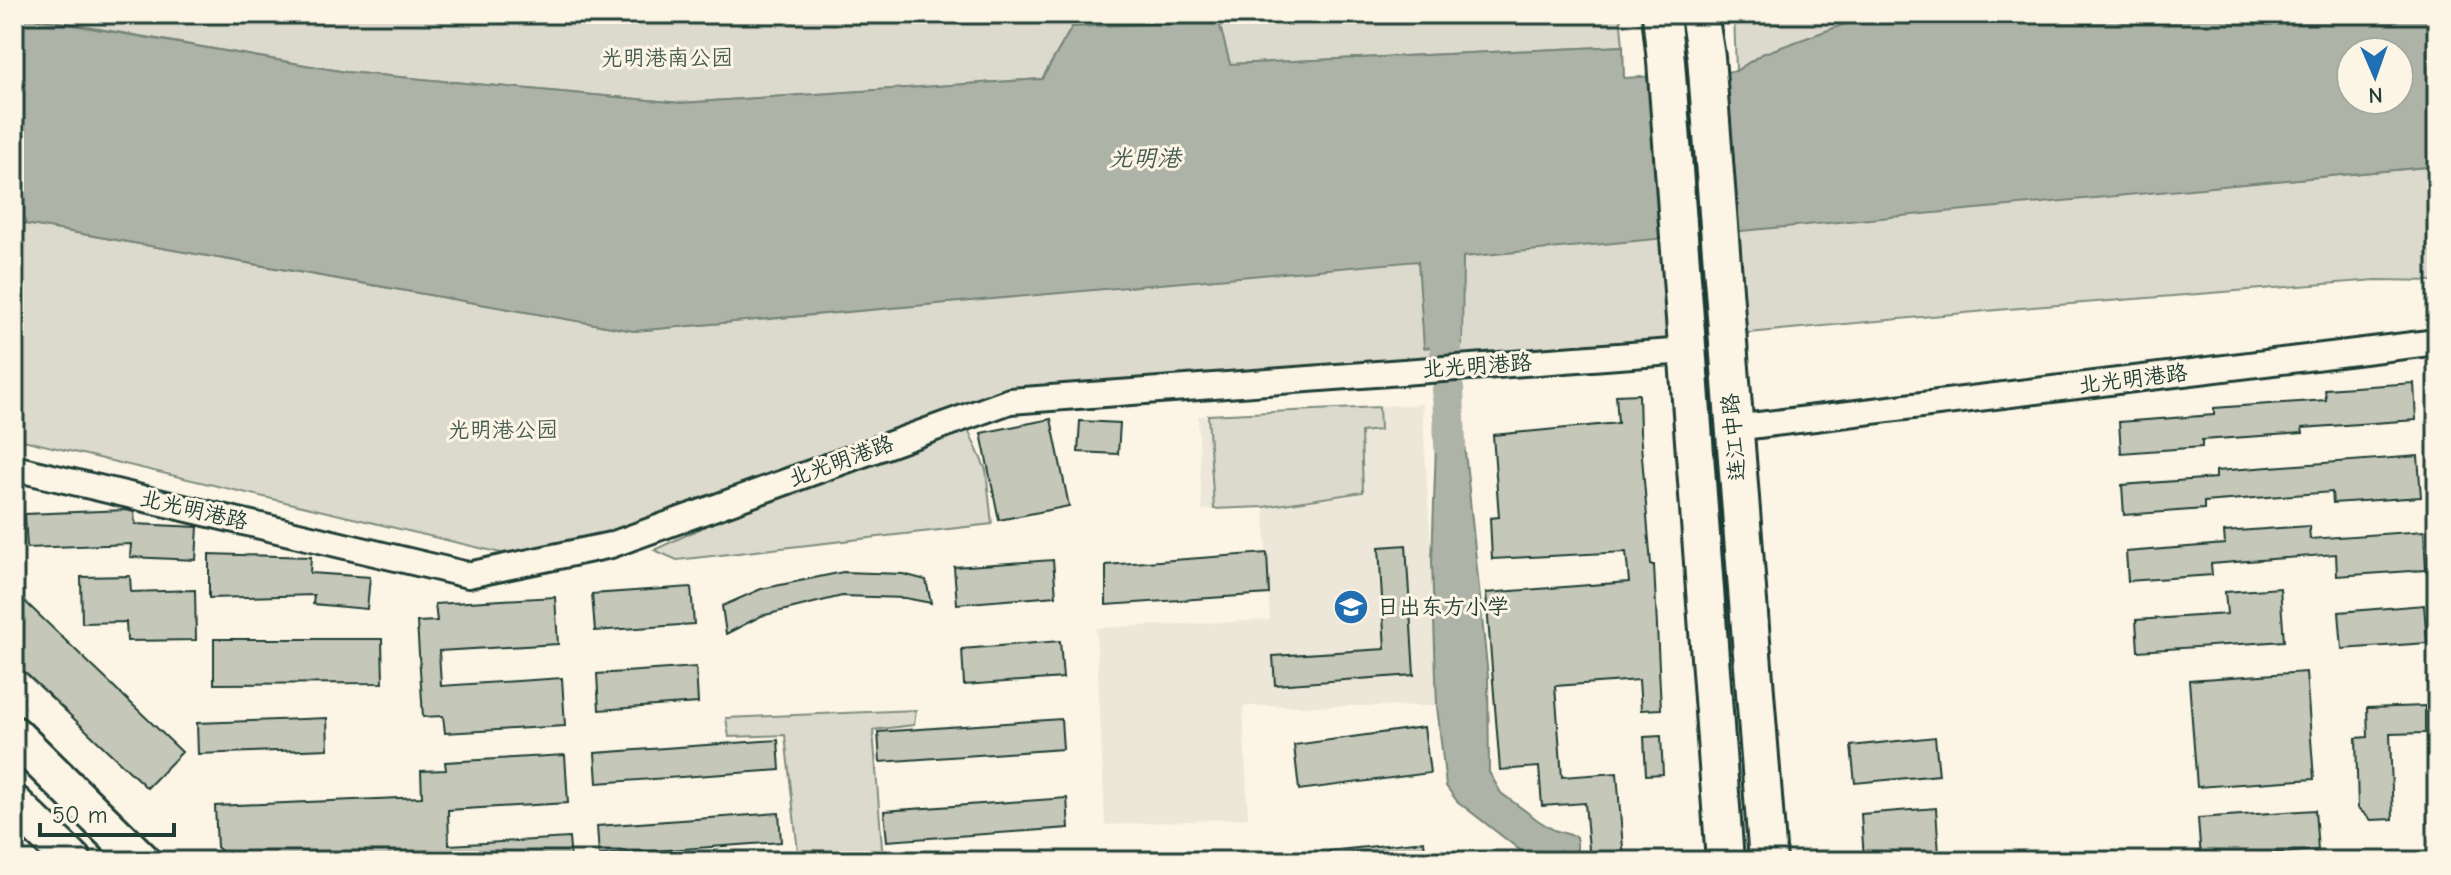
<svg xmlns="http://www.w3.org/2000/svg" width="2451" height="875" font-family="'Comic Neue','LXGW WenKai TC',sans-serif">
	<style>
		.built { fill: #ece7d8 }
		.green { fill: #dcdacc; stroke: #7e8c80; stroke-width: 2 }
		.water { fill: #aeb3a7; stroke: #758479; stroke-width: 2; fill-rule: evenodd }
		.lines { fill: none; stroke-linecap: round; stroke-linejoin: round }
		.river { stroke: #aeb3a7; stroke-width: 32 }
		.building { fill: #c5c7b9; stroke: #1f3d34; stroke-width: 2 }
		.minor-casing { stroke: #1f3d34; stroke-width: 30 }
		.highway-casing { stroke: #1f3d34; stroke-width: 42 }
		.minor { stroke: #fcf5e5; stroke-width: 24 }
		.highway { stroke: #fcf5e5; stroke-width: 36 }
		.labels { text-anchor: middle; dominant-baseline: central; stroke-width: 6; stroke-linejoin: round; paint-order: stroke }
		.park-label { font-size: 22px; fill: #455c52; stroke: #fcf5e5 }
		.street-label { font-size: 22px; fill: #1f3d34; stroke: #fcf5e5 }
		.poi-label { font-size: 22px; fill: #1f3d34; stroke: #fcf5e5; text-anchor: start }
		.water-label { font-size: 24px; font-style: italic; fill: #435a51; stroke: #fcf5e5 }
	</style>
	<rect width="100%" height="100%" fill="#fcf5e5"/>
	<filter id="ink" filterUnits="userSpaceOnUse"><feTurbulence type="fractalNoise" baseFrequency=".0125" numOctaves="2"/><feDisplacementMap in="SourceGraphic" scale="16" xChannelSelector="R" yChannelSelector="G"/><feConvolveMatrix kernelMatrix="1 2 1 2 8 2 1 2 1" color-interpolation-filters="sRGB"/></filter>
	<g filter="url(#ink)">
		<!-- built -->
		<path class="built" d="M 1422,404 L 1432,562 L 1437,706 L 1243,706 L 1248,818 L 1105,825 L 1096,628 L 1270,620 L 1264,507 L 1202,510 L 1198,416 Z"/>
		<!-- green -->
		<path class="green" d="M 14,14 L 1620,14 L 1623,46 L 1230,64 L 1218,22 L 1072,27 L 1042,79 L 681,103 L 346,72 Z
			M 1734,14 L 1873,14 L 1762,54 L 1736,71 Z
			M 2437,166 L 2437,281 L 2376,280 L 2008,309 L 1477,358 L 1001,394 L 592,542 L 501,553 L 14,438 L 14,222 L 634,331 Z
			M 1379,407 L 1380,430 L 1361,432 L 1363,492 L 1264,507 L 1214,509 L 1208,415 Z
			M 966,425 L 986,470 L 992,524 L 677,560 L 654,550 L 766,498 Z
			M 916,710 L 914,725 L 873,730 L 883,861 L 799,861 L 785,735 L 729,737 L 726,718 Z"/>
		<!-- water -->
		<path class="water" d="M 1873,14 L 2437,14 L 2437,166 L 1463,257 L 1462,344 L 1424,348 L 1418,261 L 634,331 L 14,222 L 14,15 L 346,72 L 681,103 L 1042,79 L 1072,27 L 1219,22 L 1230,64 L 1623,46 L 1624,78 L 1736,71 L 1762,54 ZM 2351,52 L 2399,52 L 2399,100 L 2351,100 Z
			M 1448,402 L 1461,412 L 1488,677 L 1489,772 L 1501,793 L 1539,821 L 1554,830 L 1577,837 L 1577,861 L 1534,861 L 1457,801 L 1446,786 L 1437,706 L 1432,562 L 1437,415 Z"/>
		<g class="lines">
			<!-- river -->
			<path class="river" d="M 1445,299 L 1446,352
				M 1448,389 L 1450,445"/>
		</g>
		<!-- building -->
		<path class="building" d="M 2414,383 L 2416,420 L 2302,428 L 2303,433 L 2202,440 L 2202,447 L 2121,453 L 2119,422 L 2214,415 L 2214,408 L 2326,400 L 2325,389 Z
			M 1639,394 L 1640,432 L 1651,565 L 1654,565 L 1661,709 L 1641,710 L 1639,680 L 1555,686 L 1562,777 L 1617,773 L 1624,861 L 1590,861 L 1585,803 L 1542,806 L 1539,767 L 1500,770 L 1486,593 L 1629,582 L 1626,552 L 1492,559 L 1490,518 L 1499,517 L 1493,435 L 1618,423 L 1616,395 Z
			M 1051,419 L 1069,506 L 999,520 L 981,433 Z
			M 1080,421 L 1120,423 L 1118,454 L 1078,452 Z
			M 2418,456 L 2421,497 L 2333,503 L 2332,492 L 2204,502 L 2204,509 L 2124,515 L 2122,485 L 2216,478 L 2216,471 Z
			M 126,510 L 134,512 L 135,524 L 198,527 L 196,560 L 130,557 L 131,544 L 27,548 L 25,514 Z
			M 2309,526 L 2310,539 L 2424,531 L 2426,570 L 2337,576 L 2336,554 L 2211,564 L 2212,575 L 2128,581 L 2126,552 L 2225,544 L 2224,532 Z
			M 1406,545 L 1414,675 L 1275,685 L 1273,656 L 1385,649 L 1379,547 Z
			M 1267,553 L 1269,594 L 1106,605 L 1106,565 Z
			M 209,554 L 311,557 L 310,573 L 370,577 L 367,609 L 313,604 L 314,595 L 209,598 Z
			M 1053,560 L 1056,596 L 957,604 L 954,567 Z
			M 843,572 L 903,574 L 926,580 L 931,603 L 905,598 L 842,596 L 761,616 L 726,634 L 722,606 L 761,589 Z
			M 130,576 L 131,592 L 195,590 L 196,640 L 127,641 L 126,622 L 82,623 L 81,577 Z
			M 691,587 L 694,624 L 595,631 L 592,594 Z
			M 2280,588 L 2284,641 L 2138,651 L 2136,620 L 2227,614 L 2225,592 Z
			M 14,591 L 182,752 L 147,788 L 14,662 Z
			M 555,597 L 558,644 L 439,651 L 441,686 L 562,678 L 565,726 L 445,733 L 443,716 L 423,717 L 417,622 L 437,621 L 435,604 Z
			M 2424,605 L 2427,643 L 2342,649 L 2339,612 Z
			M 214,639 L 382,639 L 383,683 L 214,684 Z
			M 1060,641 L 1063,678 L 964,685 L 962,649 Z
			M 696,667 L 698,703 L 599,710 L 597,674 Z
			M 2306,672 L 2314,779 L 2197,787 L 2189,680 Z
			M 2425,706 L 2425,733 L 2390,734 L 2393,819 L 2371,820 L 2358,808 L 2356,738 L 2368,737 L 2367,708 Z
			M 327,718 L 328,749 L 198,754 L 197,723 Z
			M 1061,719 L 1063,749 L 880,762 L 878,732 Z
			M 1424,727 L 1430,773 L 1299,790 L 1294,745 Z
			M 1661,736 L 1663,774 L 1646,775 L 1644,737 Z
			M 1935,737 L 1939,775 L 1855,783 L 1851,746 Z
			M 778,740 L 780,770 L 597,783 L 595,753 Z
			M 565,755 L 568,803 L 448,810 L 449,845 L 569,838 L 571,861 L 450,861 L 450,858 L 404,861 L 232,861 L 217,847 L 215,806 L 422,797 L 421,771 L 446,770 L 445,762 Z
			M 1067,798 L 1069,828 L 887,841 L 884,811 Z
			M 1936,808 L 1939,855 L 1864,860 L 1861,814 Z
			M 2315,810 L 2318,850 L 2201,859 L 2198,818 Z
			M 779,813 L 781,842 L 599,855 L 597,826 Z
			M 1424,841 L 1426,861 L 1329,861 L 1329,851 Z"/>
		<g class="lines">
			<!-- minor casing -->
			<g class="minor-casing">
				<path id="minor" d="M 1734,428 L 2437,342
					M 14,468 L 468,575 L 611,545 L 1010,401 L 1686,351"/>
			</g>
			<!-- highway casing -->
			<g class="highway-casing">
				<path id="highway" d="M 1661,14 L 1666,61 L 1725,861
					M 1699,14 L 1706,57 L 1768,861
					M 14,735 L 142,861
					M 14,804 L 73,861"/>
			</g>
			<!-- minor -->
			<use href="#minor" class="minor"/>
			<!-- highway -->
			<use href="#highway" class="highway"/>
		</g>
	</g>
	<!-- icons -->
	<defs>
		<g id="school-disc" transform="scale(1.8)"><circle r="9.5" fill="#1f6fb2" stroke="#fcf5e5"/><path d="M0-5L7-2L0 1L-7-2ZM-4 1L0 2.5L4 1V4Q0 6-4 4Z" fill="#fff"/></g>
	</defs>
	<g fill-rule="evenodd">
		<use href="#school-disc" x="1351" y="607"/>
	</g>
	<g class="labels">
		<!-- park labels -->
		<g class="park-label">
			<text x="667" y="58">光明港南公园</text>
			<text x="503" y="430">光明港公园</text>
		</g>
		<!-- street labels -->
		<g class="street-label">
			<text transform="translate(1477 366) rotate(-4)">北光明港路</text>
			<text transform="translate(2133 379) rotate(-7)">北光明港路</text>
			<text transform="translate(1734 437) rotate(-95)">连江中路</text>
			<text transform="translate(841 461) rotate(-20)">北光明港路</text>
			<text transform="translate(194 510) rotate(13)">北光明港路</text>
		</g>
		<!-- poi labels -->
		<g class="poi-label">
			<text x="1377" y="607">日出东方小学</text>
		</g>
		<!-- water labels -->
		<g class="water-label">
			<text x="1145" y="158">光明港</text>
		</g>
	</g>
	<!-- margin -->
	<rect width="2451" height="875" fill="none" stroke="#fcf5e5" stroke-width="48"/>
	<rect x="24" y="24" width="2403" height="827" fill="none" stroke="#1f3d34" stroke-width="3" filter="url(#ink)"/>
	<!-- north arrow -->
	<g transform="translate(2375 76) rotate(178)"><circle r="38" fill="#fcf5e5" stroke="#a4ab9e" stroke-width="2"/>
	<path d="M0-6L14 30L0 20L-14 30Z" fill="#1f6fb2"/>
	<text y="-12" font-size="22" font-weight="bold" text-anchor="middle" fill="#1f3d34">N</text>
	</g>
	<!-- scale -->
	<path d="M40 823v12h134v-12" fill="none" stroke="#1f3d34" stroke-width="4"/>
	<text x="52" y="823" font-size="24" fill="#1f3d34" stroke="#fcf5e5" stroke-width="6" paint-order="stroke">50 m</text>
</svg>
